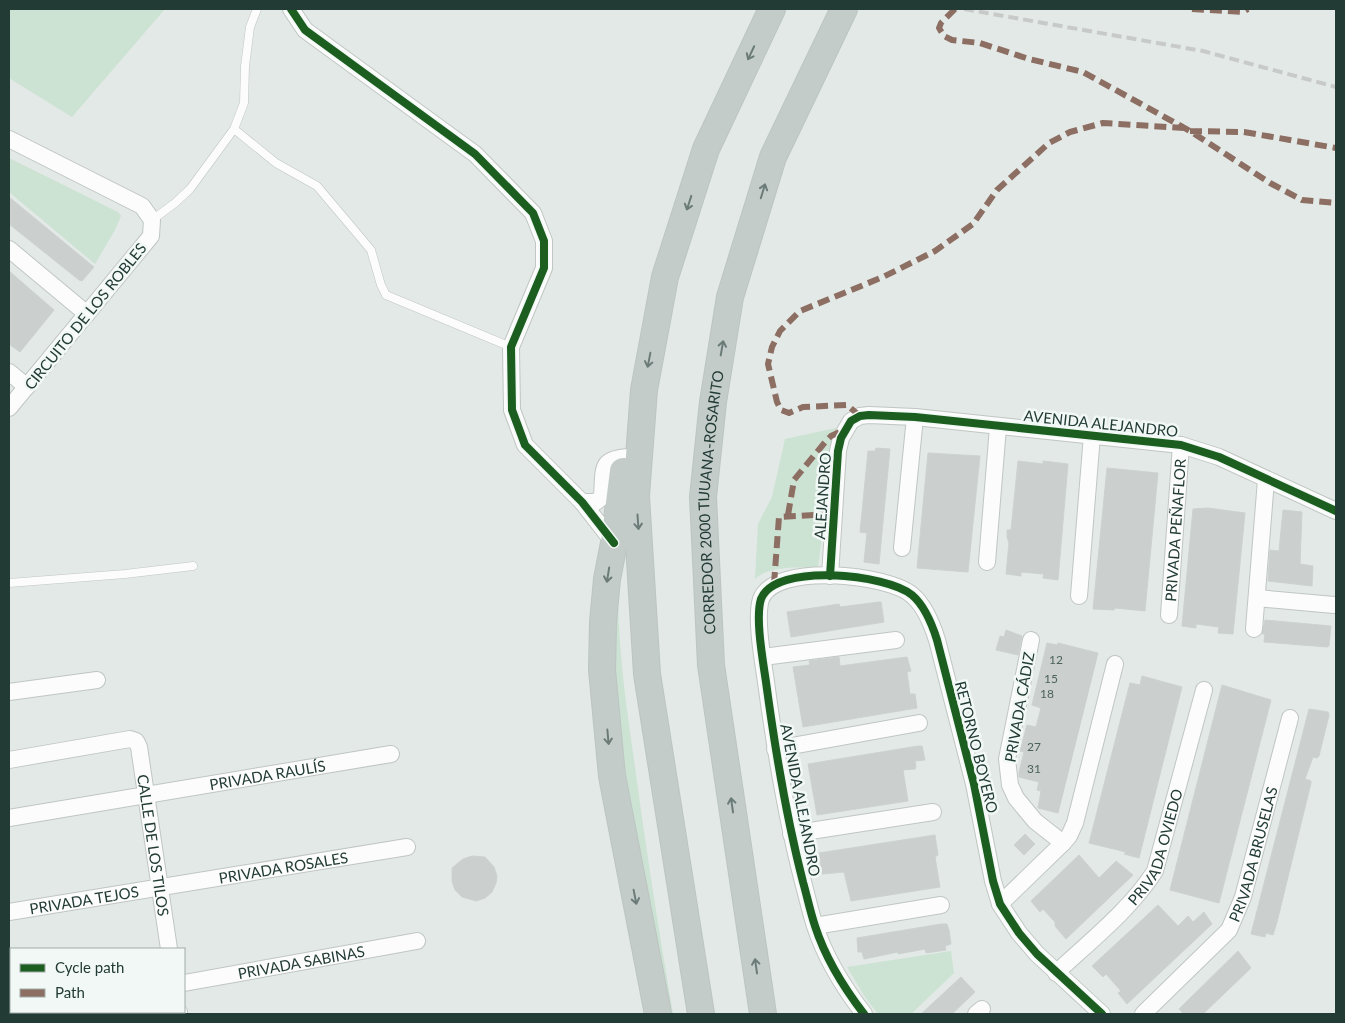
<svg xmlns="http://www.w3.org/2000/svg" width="1345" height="1023" font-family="Lato,sans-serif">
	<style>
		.green { fill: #cce2d3 }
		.building { fill: #cbd0ce; stroke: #ccd2cf }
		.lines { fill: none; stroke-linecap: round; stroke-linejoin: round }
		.service-casing { stroke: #c0c6c3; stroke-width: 9 }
		.minor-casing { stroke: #c0c6c3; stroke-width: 18 }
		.trunk-casing { stroke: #bcc5c2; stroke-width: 28 }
		.service { stroke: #fbfcfb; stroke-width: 8 }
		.minor { stroke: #fbfcfb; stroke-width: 16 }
		.trunk { stroke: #c4ccc9; stroke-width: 26 }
		.rail { stroke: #c7cac9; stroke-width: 4; stroke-dasharray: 10 5; stroke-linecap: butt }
		.quiet { stroke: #8d6e63; stroke-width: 6; stroke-dasharray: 12 6; stroke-linecap: butt }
		.cycleway-casing { stroke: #f2f8f5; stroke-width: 11 }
		.cycleway { stroke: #1b5e20; stroke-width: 8 }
		.oneway { stroke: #6b7c78 }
		.labels { text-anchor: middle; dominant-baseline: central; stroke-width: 5; stroke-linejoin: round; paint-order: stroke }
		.number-label { font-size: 12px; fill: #4d615c }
		.street-label { font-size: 15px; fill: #223b35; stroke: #f2f8f5 }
	</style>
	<rect width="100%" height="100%" fill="#e3e9e6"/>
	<!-- green -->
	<path class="green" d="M 9,9 L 165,9 L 72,117 L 9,78 Z
		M 9,158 L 118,212 L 121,216 L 115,230 L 95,264 L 9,192 Z
		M 836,428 L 818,567 C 798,568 770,565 755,579 L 758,524 L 772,497 L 785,439 Z
		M 618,579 C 617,642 626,705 635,767 C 646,850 659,932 673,1014 L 663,1014 L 627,812 L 608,628 Z
		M 951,951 L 954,973 L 911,1014 L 878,1014 L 865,997 L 847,967 Z"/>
	<!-- building -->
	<path class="building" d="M 9,197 L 94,267 L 82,281 L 79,280 L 9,224 Z
		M 9,271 L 54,310 L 20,352 L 9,344 Z
		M 876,448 L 890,449 L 879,564 L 864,562 L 867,533 L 860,532 L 868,451 L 875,451 Z
		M 928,453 L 980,456 L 968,572 L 917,568 Z
		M 1018,461 L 1043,464 L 1043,461 L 1068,464 L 1058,580 L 1043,578 L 1044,574 L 1021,572 L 1021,576 L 1006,574 L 1009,543 L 1007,537 L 1007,530 L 1011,530 Z
		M 1107,468 L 1158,473 L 1145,611 L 1115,608 L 1114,610 L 1093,609 Z
		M 1208,508 L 1245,513 L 1233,634 L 1218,633 L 1219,627 L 1196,624 L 1196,628 L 1182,626 L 1193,509 Z
		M 1283,510 L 1302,512 L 1300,564 L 1313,566 L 1312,586 L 1268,581 L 1270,550 L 1279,551 Z
		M 879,602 L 881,602 L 884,622 L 791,637 L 787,612 L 839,604 L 840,607 Z
		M 1265,620 L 1331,626 L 1329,646 L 1327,647 L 1264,642 L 1265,634 L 1262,634 Z
		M 1006,630 L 1022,636 L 1018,655 L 996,650 L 1000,636 L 1004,637 Z
		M 1047,643 L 1057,645 L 1058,643 L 1098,653 L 1058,813 L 1038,808 L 1041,791 L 1037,790 L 1039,782 L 1019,777 L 1019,772 L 1024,752 L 1020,751 L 1027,725 L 1036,727 L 1041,708 L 1032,705 Z
		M 839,657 L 840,666 L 907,657 L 911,671 L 907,672 L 910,694 L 915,694 L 917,708 L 803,727 L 793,667 L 810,665 L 809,661 Z
		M 1142,676 L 1182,687 L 1139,858 L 1124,854 L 1126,852 L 1089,843 L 1130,683 L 1140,685 Z
		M 1222,685 L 1271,700 L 1219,903 L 1170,890 Z
		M 1309,709 L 1328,712 L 1329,715 L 1319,756 L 1317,758 L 1313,757 L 1305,779 L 1311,781 L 1311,783 L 1277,922 L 1273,935 L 1266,933 L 1265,937 L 1251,934 Z
		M 918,746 L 922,746 L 925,760 L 915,761 L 916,767 L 915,769 L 903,770 L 908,801 L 817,815 L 808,764 Z
		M 1025,834 L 1035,844 L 1024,855 L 1014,845 Z
		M 935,835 L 938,855 L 935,857 L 940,887 L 851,901 L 844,872 L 822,874 L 819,853 Z
		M 1079,855 L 1099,878 L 1116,861 L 1133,875 L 1066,939 L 1055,926 L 1055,922 L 1043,909 L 1040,912 L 1031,901 Z
		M 472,856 L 485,857 L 494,867 L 497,876 L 496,883 L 492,892 L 485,898 L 476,901 L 462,897 L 455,890 L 452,881 L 452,868 L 463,859 Z
		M 1158,905 L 1178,926 L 1188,916 L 1193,922 L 1204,912 L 1212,924 L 1127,1004 L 1118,993 L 1121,991 L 1106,974 L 1103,977 L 1092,966 Z
		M 941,924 L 947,924 L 949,930 L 951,944 L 945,946 L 946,950 L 926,953 L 925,949 L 898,954 L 898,952 L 864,959 L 862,952 L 858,952 L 857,938 Z
		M 1238,951 L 1251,968 L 1203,1014 L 1184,1014 L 1179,1009 Z
		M 961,977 L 975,992 L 952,1014 L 921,1014 Z"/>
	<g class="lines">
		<!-- service casing -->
		<g class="service-casing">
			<path id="service" d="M 234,129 L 276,163 L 317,186 L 371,250 L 381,285 L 386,295 L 511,347
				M 152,220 L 175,203 L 190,189 L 234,129 L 244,103 L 245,66 L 250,27 L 257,9
				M 9,583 L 125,574 L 193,566"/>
		</g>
		<!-- minor casing -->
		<g class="minor-casing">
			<g id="minor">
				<path d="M 291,9 L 305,30 L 475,154 L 533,213 L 544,241 L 544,268 L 511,347 L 512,410 L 525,445 L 582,502 L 614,543"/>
				<path d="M 9,139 L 142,206 L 152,220 L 151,236 L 9,408"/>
				<path d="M 9,249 L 87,314"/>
				<path d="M 9,372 L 27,387"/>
				<path d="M 582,502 L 596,502 L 602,497 C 604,461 600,459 639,456"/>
				<path d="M 902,548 L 915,417"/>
				<path d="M 987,562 L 998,427"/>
				<path d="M 830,576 L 838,451 L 841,438 L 851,421 L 860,416 L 869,415 L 915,417 L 1181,445 L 1219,457 L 1336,511"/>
				<path d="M 1079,596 L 1092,435"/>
				<path d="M 1257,598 L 1334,605"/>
				<path id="s1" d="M 1169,615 L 1181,445"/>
				<path d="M 1254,629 L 1266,480"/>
				<path d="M 1031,640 L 1007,759 L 1010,785 L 1016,798 L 1035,821 L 1063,843"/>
				<path d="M 763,657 L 896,640"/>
				<path d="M 9,692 L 97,680"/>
				<path d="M 775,749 L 919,723"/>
				<path id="s2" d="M 9,760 L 130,739 L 136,741 L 139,747 L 169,949"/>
				<path id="s3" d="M 9,818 L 391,754"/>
				<path d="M 791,834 L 933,812"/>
				<path d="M 1000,904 L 1063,843 L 1069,836 L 1075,823 L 1115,664"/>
				<path id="s4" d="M 9,912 L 407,847"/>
				<path d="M 815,926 L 941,905"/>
				<path id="s5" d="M 1056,973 C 1089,942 1130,910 1155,871 L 1204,690"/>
				<path id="s6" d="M 184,983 L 417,941"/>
				<path d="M 9,1011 L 11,1010"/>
				<path d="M 179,1012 L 179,1014"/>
				<path d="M 864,1014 C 844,988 825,957 815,926 C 810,911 807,896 803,882 C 786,816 775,749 766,682 C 763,661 755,618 761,599 C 775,562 887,574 912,595 C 925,606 932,624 937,640 L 974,784 L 993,881 L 1000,904 L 1019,933 L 1037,954 L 1102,1014"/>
				<path d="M 976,1014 L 982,1009"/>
				<path id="s7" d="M 1143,1014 L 1229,930 L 1243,897 L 1290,718"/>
			</g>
		</g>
		<!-- trunk casing -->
		<g class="trunk-casing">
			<g id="trunk">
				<path d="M 623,471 L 614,543 L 607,579 L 603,622 L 602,670 L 612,776 L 658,1014"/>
				<path d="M 701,1014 L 647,674 L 636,496 L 644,390 L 665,277 L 706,149 L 772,9"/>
				<path id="s8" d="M 763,1014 L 711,665 L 703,497 L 713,402 L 730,297 L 773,157 L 844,9"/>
			</g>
		</g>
		<!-- service -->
		<use href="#service" class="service"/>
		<!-- minor -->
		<use href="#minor" class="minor"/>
		<!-- trunk -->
		<use href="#trunk" class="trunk"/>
		<!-- rail -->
		<path class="rail" d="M 964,9 L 1203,51 L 1336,87"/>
		<!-- quiet -->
		<path class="quiet" d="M 955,9 L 941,23 L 939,28 L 944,36 L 952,40 L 980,43 L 1029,59 L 1083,72 L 1190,131 L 1270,183 L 1302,200 L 1336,203
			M 1192,9 L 1243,12 L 1248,9
			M 1190,131 L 1244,132 L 1336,148
			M 860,416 L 847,405 L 803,407 L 789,413 L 781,410 L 777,402 L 768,364 L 772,347 L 780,331 L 800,311 L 883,277 L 935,251 L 973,224 L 997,190 L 1049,143 L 1070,132 L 1103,123 L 1184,128
			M 788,515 L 794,480 L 826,441 L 831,436 L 844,430
			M 774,584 L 779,517 L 834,514"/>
		<!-- cycleway casing -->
		<g class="cycleway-casing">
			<path id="cycleway" d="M 291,9 L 305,30 L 475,154 L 533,213 L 544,241 L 544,268 L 511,347 L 512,410 L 525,445 L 582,502 L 614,543
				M 830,576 L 838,451 L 841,438 L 851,421 L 860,416 L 869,415 L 915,417 L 1181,445 L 1219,457 L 1336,511
				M 864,1014 C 844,988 825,957 815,926 C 810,911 807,896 803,882 C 786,816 775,749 766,682 C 763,661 755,618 761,599 C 775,562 887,574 912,595 C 925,606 932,624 937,640 L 974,784 L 993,881 L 1000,904 L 1019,933 L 1037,954 L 1102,1014"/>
		</g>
		<!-- cycleway -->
		<use href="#cycleway" class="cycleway"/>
	</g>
	<!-- one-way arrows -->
	<defs><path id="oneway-shaft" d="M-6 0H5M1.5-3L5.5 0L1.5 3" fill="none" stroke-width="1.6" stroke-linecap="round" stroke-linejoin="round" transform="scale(1.25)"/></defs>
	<g class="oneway">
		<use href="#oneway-shaft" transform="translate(751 53) rotate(115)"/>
		<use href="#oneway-shaft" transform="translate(763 191) rotate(-73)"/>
		<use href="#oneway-shaft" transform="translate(689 203) rotate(108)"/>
		<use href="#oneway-shaft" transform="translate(722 348) rotate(-80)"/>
		<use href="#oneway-shaft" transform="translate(649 360) rotate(101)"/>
		<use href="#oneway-shaft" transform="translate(638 522) rotate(86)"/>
		<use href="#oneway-shaft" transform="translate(608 575) rotate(99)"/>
		<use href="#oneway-shaft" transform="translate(608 737) rotate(85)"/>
		<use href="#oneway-shaft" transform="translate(732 805) rotate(-98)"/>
		<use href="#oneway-shaft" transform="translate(635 897) rotate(79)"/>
		<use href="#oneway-shaft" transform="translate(756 966) rotate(-98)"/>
	</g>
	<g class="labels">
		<!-- number labels -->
		<g class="number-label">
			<text x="1056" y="659">12</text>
			<text x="1051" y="678">15</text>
			<text x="1047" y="693">18</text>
			<text x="1034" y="746">27</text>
			<text x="1034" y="768">31</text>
		</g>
		<!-- street labels -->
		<g class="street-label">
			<text transform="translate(85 316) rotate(-51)">CIRCUITO DE LOS ROBLES</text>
			<text transform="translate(1101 423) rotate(6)">AVENIDA ALEJANDRO</text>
			<text transform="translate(822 496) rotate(-86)">ALEJANDRO</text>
			<text stroke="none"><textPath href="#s8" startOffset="516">CORREDOR 2000 TIJUANA-ROSARITO</textPath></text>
			<text stroke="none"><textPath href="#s1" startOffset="85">PRIVADA PEÑAFLOR</textPath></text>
			<text transform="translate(1019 707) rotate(-80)">PRIVADA CÁDIZ</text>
			<text transform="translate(977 747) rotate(76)">RETORNO BOYERO</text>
			<text stroke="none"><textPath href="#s3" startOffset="262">PRIVADA RAULÍS</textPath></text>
			<text transform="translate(801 800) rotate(79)">AVENIDA ALEJANDRO</text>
			<text stroke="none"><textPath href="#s2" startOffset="235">CALLE DE LOS TILOS</textPath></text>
			<text stroke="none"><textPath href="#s5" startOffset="165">PRIVADA OVIEDO</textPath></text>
			<text stroke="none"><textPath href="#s7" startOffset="200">PRIVADA BRUSELAS</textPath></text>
			<text stroke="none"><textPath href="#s4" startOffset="278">PRIVADA ROSALES</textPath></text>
			<text stroke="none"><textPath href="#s4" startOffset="76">PRIVADA TEJOS</textPath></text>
			<text stroke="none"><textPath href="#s6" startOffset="119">PRIVADA SABINAS</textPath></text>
		</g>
	</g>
	<!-- border -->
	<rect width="1345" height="1023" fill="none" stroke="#223b35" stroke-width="20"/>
	<!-- legend -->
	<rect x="10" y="948" width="175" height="65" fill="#f2f8f5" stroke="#9faca8"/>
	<rect x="20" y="964" width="25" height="8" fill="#1b5e20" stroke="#9faca8"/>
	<text x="55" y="973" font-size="15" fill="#223b35">Cycle path</text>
	<rect x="20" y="989" width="25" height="8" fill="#8d6e63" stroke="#9faca8"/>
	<text x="55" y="998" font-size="15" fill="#223b35">Path</text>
</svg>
